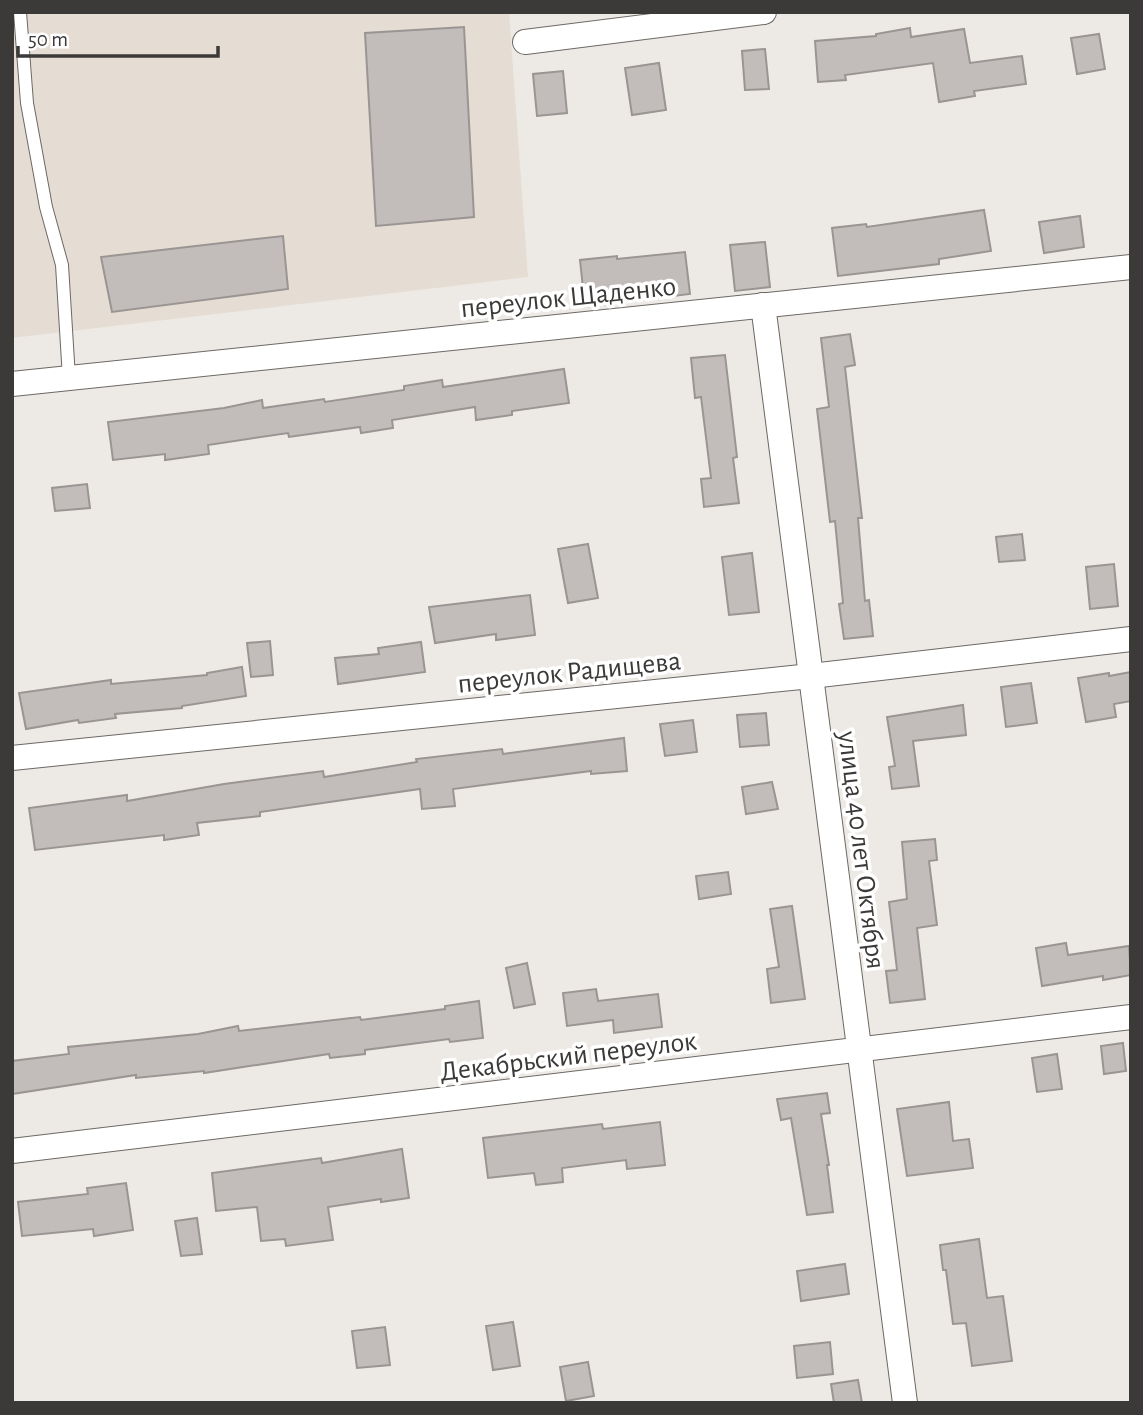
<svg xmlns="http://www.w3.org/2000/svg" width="1143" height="1415" font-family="'Alegreya Sans',sans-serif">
  <rect width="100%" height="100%" fill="#edeae6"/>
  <polygon fill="#e5ddd3" points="12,12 509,12 528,277 12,338"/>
  <g fill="#c2bdbb" stroke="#9a9593" stroke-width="2">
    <polygon points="464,27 474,217 376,226 365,33"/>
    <polygon points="910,28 911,37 964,29 970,63 1022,56 1026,84 974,91 975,96 939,102 933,63 845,75 846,80 818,82 815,41 876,36 876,34"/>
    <polygon points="1099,34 1105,69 1077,74 1071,38"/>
    <polygon points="765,49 769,89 745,90 742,51"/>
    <polygon points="659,63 666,110 632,115 625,68"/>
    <polygon points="563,71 567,113 537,116 533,74"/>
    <polygon points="984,210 991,251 939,259 939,264 838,276 832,228 866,224 867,227"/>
    <polygon points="1080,216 1084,247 1044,253 1039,222"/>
    <polygon points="283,236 288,289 112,312 101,257"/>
    <polygon points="765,242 770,287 735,291 730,245"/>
    <polygon points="685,252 690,294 585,307 580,260 617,256 617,259"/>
    <polygon points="850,334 855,365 845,367 862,518 858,518 865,601 869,600 873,636 844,639 839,604 843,603 835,521 830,522 817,409 829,407 821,338"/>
    <polygon points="725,355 737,457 733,458 739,503 704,507 701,479 711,478 701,397 695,398 691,358"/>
    <polygon points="564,369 569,403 512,411 512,415 476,420 475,407 392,420 393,428 361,433 360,427 289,437 288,433 208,445 209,454 165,460 165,454 113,460 108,422 224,408 262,400 263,408 324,399 325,402 404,390 404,386 442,380 443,387"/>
    <polygon points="87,484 90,508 55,511 52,488"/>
    <polygon points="1022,534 1025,560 999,562 996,537"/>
    <polygon points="588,544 598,598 568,603 558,549"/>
    <polygon points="752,553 759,612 729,615 722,557"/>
    <polygon points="1114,564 1118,606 1090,609 1086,567"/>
    <polygon points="530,595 535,635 496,640 496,634 435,643 429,607"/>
    <polygon points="270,641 273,675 251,677 247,643"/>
    <polygon points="421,642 425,672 338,684 335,658 379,654 378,648"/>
    <polygon points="242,667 246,696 182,706 182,708 115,714 116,718 79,723 78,720 26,729 19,693 111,680 111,684 207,675 207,673"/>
    <polygon points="1131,672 1131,701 1114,704 1116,717 1086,722 1078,678 1109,673 1109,676"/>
    <polygon points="1031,683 1037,723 1006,727 1001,687"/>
    <polygon points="963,705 966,735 913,741 919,786 892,789 889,767 895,766 887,717"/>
    <polygon points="766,713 769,745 740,747 737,715"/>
    <polygon points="693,720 697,752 665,756 660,724"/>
    <polygon points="624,738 627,771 591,774 591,771 453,789 455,806 422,809 420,789 260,812 260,816 197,823 199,835 164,840 164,835 35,850 29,808 127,795 127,801 224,784 323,771 324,777 417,762 416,759 502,749 503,754"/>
    <polygon points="772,782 778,809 746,814 742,787"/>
    <polygon points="935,839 937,860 929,861 937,925 917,928 925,999 890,1003 886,971 897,970 889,902 907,899 902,842"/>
    <polygon points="728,872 731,894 699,899 696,876"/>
    <polygon points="792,906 805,999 771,1003 767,969 779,967 770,909"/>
    <polygon points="1066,943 1068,955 1129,946 1131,975 1103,980 1103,976 1042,986 1036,948"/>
    <polygon points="527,963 535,1004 514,1008 506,968"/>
    <polygon points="596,989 598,1001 658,994 662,1027 614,1033 613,1020 567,1026 563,993"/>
    <polygon points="479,1001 483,1038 450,1042 449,1039 365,1050 365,1054 330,1058 329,1054 204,1073 204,1071 136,1078 136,1075 12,1094 12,1061 69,1054 68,1047 198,1034 238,1026 239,1031 360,1017 361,1020 445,1009 445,1006"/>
    <polygon points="1123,1043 1126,1071 1104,1074 1101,1046"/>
    <polygon points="1057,1054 1062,1089 1037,1092 1032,1058"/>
    <polygon points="827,1093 830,1113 821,1114 829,1165 827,1165 833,1212 807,1215 791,1118 781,1120 777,1099"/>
    <polygon points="949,1102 953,1141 969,1139 973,1168 907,1176 897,1109"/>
    <polygon points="660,1122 665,1165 627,1169 626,1160 562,1168 563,1182 536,1185 534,1173 488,1178 483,1138 602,1124 603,1129"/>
    <polygon points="402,1149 409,1198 381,1202 381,1199 328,1207 333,1240 286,1246 285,1239 261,1241 257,1207 216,1211 212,1173 321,1158 322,1163"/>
    <polygon points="126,1183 133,1230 94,1236 93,1229 22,1236 18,1202 88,1194 87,1188"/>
    <polygon points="197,1218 202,1254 181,1256 175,1221"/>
    <polygon points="979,1239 987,1298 1003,1296 1012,1361 972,1366 966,1323 953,1324 946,1270 943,1270 940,1245"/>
    <polygon points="845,1264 849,1294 801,1301 797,1271"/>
    <polygon points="513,1322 520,1366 493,1370 486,1326"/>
    <polygon points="385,1327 390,1365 357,1368 352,1331"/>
    <polygon points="830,1342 833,1374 797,1378 794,1346"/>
    <polygon points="588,1362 594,1396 566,1401 560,1367"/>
    <polygon points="858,1380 862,1403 834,1403 831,1384"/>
  </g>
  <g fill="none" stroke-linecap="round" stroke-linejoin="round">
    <g stroke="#6c6965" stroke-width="14">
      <polyline id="service" points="20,12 27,103 46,207 62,265 69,378"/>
    </g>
    <g stroke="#6c6965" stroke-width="26">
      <g id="minor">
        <polyline points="525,42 764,12"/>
        <polyline points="763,305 905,1403"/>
        <polyline points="12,384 1131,267"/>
        <polyline points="12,758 811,676 1131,639"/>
        <polyline points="12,1151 1131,1017"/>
      </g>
    </g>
    <use href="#service" stroke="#fff" stroke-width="12"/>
    <use href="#minor" stroke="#fff" stroke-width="24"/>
  </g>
  <g text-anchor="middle" stroke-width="7" stroke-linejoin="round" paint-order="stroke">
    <g font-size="28" fill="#3b3a38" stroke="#fff">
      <text transform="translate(568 296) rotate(-6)" y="10">переулок Щаденко</text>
      <text transform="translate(569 671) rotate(-6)" y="10">переулок Радищева</text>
      <text transform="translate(863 850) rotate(83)" y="10">улица 40 лет Октября</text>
      <text transform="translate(568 1055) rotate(-7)" y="10">Декабрьский переулок</text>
    </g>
  </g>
  <rect width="1143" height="1415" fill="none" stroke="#3b3a38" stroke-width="28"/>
  <path d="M18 46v10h200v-10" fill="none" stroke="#3b3a38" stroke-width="3.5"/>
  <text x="28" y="46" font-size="21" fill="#3b3a38" stroke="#ffffff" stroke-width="5" paint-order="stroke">50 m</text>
</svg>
